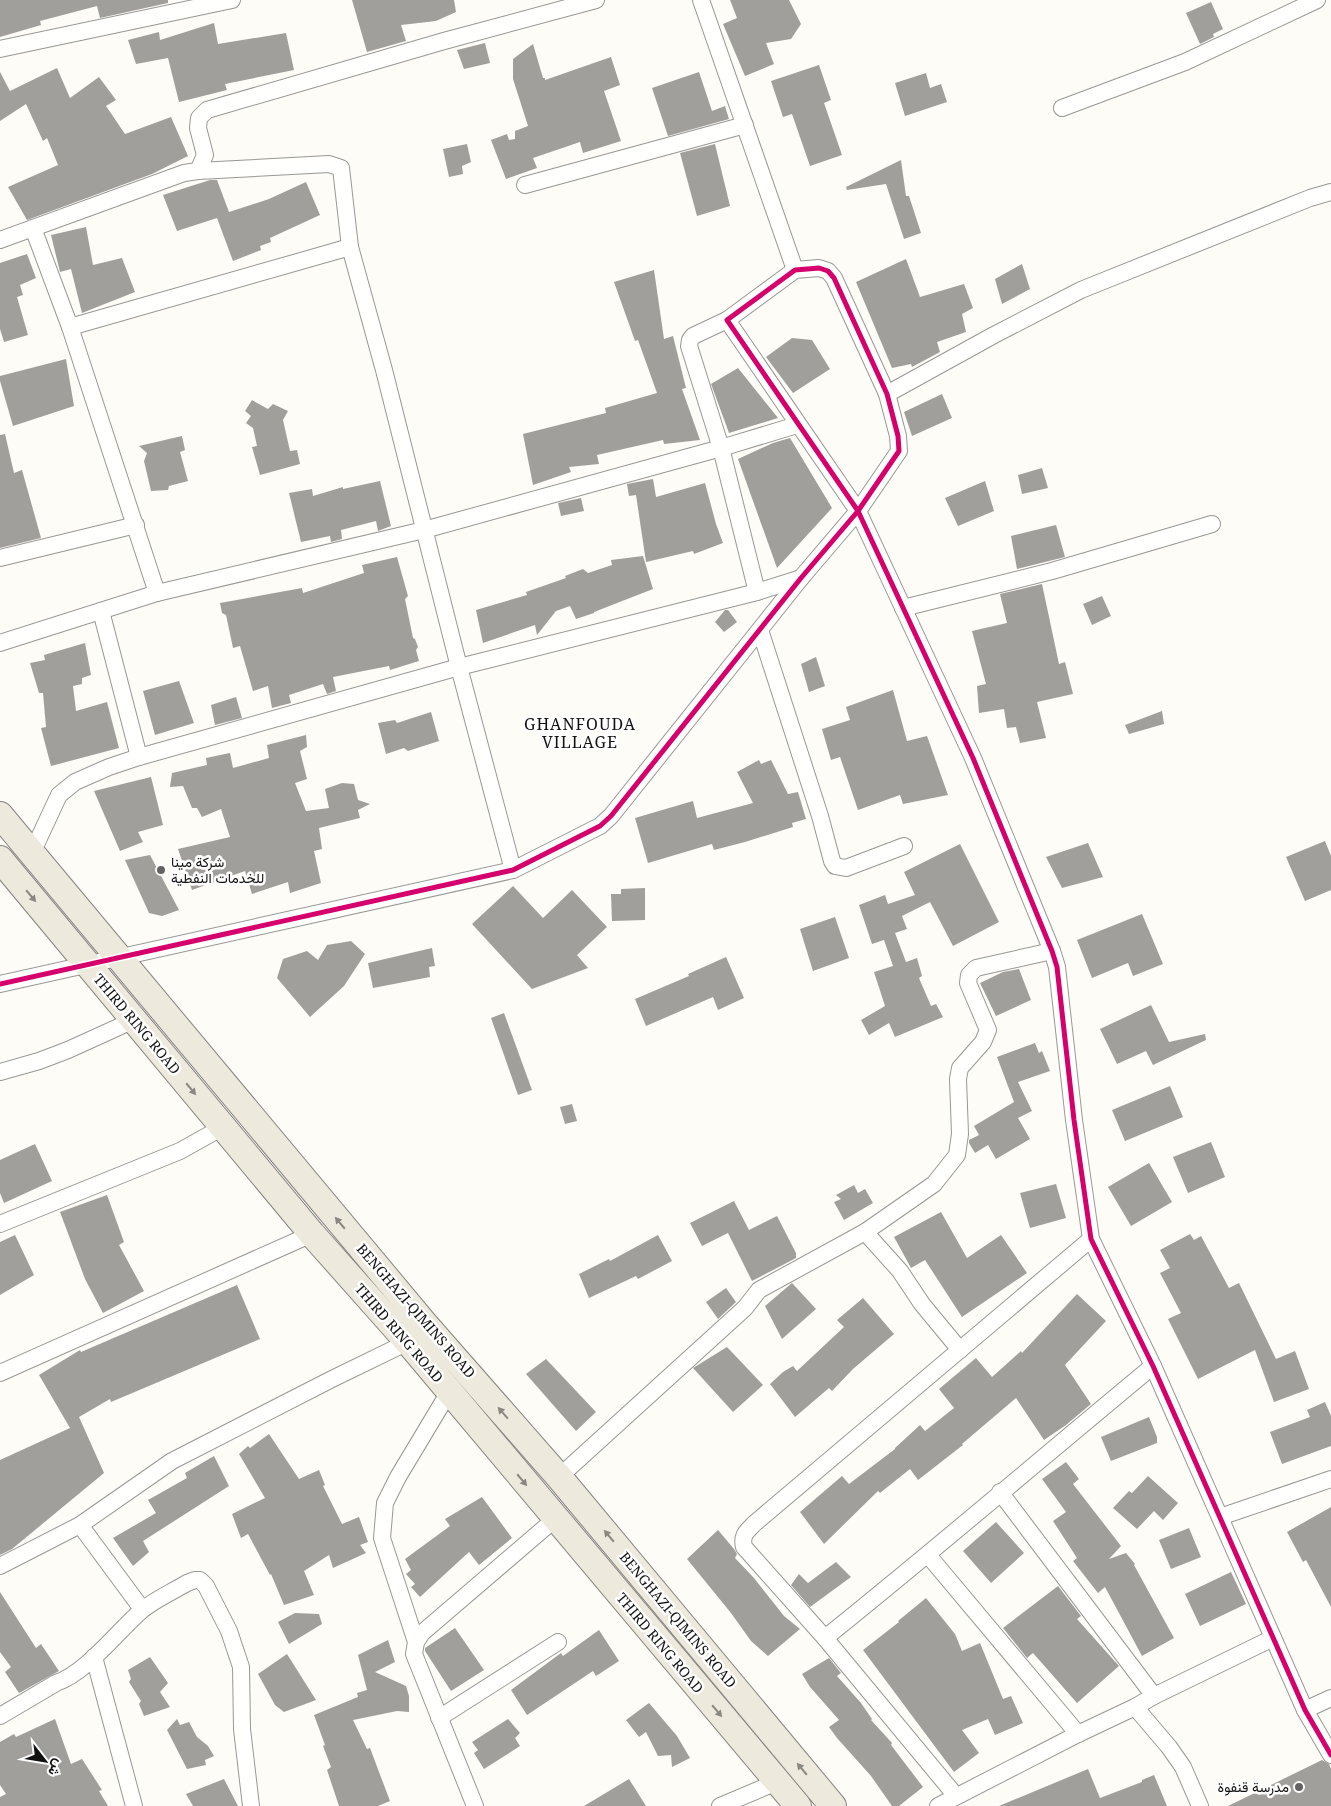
<svg xmlns="http://www.w3.org/2000/svg" width="1331" height="1806" font-family="'Noto Serif',Vazirmatn,serif">
  <rect width="100%" height="100%" fill="#fdfcf7"/>
  <g fill="#a19f9c">
    <polygon points="0,0 168,0 168,3 100,18 97,6 40,21 41,25 0,37"/>
    <polygon points="352,0 454,0 456,12 436,21 401,25 406,41 367,52"/>
    <polygon points="730,0 789,0 801,24 791,39 766,43 774,64 745,76 723,24 737,18"/>
    <polygon points="1211,2 1223,29 1213,34 1214,37 1200,44 1186,13"/>
    <polygon points="214,23 218,44 286,33 294,70 225,84 227,90 179,102 168,58 136,64 128,40 159,32 160,40"/>
    <polygon points="485,43 490,63 464,69 457,50"/>
    <polygon points="533,44 543,78 545,78 545,80 611,57 620,85 604,91 621,141 583,153 580,142 533,158 537,168 506,179 491,140 507,134 509,140 515,139 515,131 528,126 513,79 513,59"/>
    <polygon points="819,65 831,100 824,103 842,155 810,166 792,114 783,117 771,81"/>
    <polygon points="57,68 70,98 99,77 116,100 106,106 125,134 171,117 188,156 152,174 27,220 8,187 58,165 47,138 43,141 26,104 0,121 0,72 10,91"/>
    <polygon points="699,72 712,111 725,106 729,119 668,136 652,88"/>
    <polygon points="926,73 930,88 941,84 947,102 905,116 895,83"/>
    <polygon points="467,144 471,162 462,166 463,174 449,177 443,149"/>
    <polygon points="715,144 730,206 697,216 680,153"/>
    <polygon points="901,160 906,196 909,196 921,233 904,239 886,184 847,190 846,187"/>
    <polygon points="210,180 217,180 229,212 269,199 306,182 320,215 270,238 271,242 260,246 261,250 233,261 217,218 177,231 163,195"/>
    <polygon points="86,227 93,265 122,258 135,292 82,313 71,269 60,272 51,235"/>
    <polygon points="27,254 36,278 20,285 23,295 17,297 28,335 4,342 0,329 0,263"/>
    <polygon points="906,259 920,297 964,284 973,308 962,314 966,332 937,342 940,352 912,367 911,364 892,368 856,282"/>
    <polygon points="1022,264 1030,289 1002,304 995,279"/>
    <polygon points="654,270 664,339 673,336 686,388 682,389 700,440 664,444 663,440 597,455 599,464 569,467 571,472 533,485 523,434 606,413 605,408 657,393 638,340 635,341 614,282"/>
    <polygon points="792,338 812,340 830,369 793,393 766,357"/>
    <polygon points="66,359 74,406 13,426 0,381 0,376"/>
    <polygon points="738,368 778,418 729,433 711,384"/>
    <polygon points="942,394 952,418 912,436 904,412"/>
    <polygon points="252,400 268,409 273,404 288,411 283,420 290,451 297,450 300,464 260,475 252,447 257,446 253,428 246,423 251,416 245,411"/>
    <polygon points="5,434 14,473 22,470 41,538 0,548 0,435"/>
    <polygon points="182,436 185,450 180,452 188,481 169,486 168,490 151,491 144,461 147,453 139,446"/>
    <polygon points="790,438 832,508 777,568 738,459 773,443"/>
    <polygon points="1042,468 1048,488 1022,494 1018,475"/>
    <polygon points="653,479 656,497 705,483 716,524 723,543 694,554 693,551 646,562 636,495 629,496 627,484"/>
    <polygon points="380,481 391,526 378,531 376,521 341,530 342,539 331,542 330,536 301,542 289,493 312,489 313,496 343,487 343,489"/>
    <polygon points="985,481 994,511 958,526 945,498"/>
    <polygon points="581,498 584,511 561,516 558,503"/>
    <polygon points="1056,525 1065,557 1017,569 1011,536"/>
    <polygon points="643,556 653,589 594,612 594,613 576,619 570,606 556,611 537,635 535,625 483,643 476,610 527,595 526,592 566,578 565,576 583,569 588,573 612,565 611,560"/>
    <polygon points="397,557 408,596 405,599 413,638 415,639 418,647 416,650 419,661 390,670 389,666 333,677 336,691 327,694 323,684 289,695 291,703 272,708 268,686 253,691 240,646 233,648 226,615 222,613 220,603 302,588 303,593 364,573 362,565"/>
    <polygon points="1042,584 1059,664 1065,662 1073,694 1037,702 1046,738 1020,743 1016,727 1007,728 1004,709 979,713 977,686 986,684 972,631 1007,623 1000,594"/>
    <polygon points="1102,596 1111,616 1092,625 1083,604"/>
    <polygon points="725,610 728,610 737,622 724,632 715,622"/>
    <polygon points="85,643 91,675 82,678 82,684 73,686 76,711 107,702 119,748 51,766 41,728 46,727 43,693 39,693 30,663 45,660 44,655"/>
    <polygon points="816,657 825,686 809,692 801,664"/>
    <polygon points="179,681 194,723 155,735 143,691"/>
    <polygon points="893,690 907,741 927,736 948,795 903,804 900,795 858,810 840,757 831,760 822,729 850,720 846,707"/>
    <polygon points="236,697 242,718 215,725 211,705"/>
    <polygon points="1162,711 1164,724 1129,734 1125,725"/>
    <polygon points="431,712 439,741 408,751 404,748 386,754 378,723 395,720 397,723"/>
    <polygon points="306,735 307,747 300,751 307,779 295,783 306,811 329,808 325,789 342,783 354,784 358,800 370,804 358,810 360,818 319,828 322,849 314,851 321,883 290,893 288,882 252,894 245,871 192,890 178,849 230,837 221,809 202,817 197,808 192,808 183,786 170,787 172,773 207,765 206,758 230,753 233,768 269,758 267,745"/>
    <polygon points="759,760 761,764 771,760 788,794 798,792 806,819 792,823 793,827 745,842 714,850 712,844 648,863 635,818 693,801 697,818 753,803 737,772"/>
    <polygon points="151,777 163,825 138,832 143,842 120,851 94,791"/>
    <polygon points="1325,841 1331,856 1331,890 1305,901 1286,857"/>
    <polygon points="1088,843 1103,877 1062,888 1046,857"/>
    <polygon points="960,844 999,922 953,946 930,902 902,916 907,929 895,933 906,962 917,958 922,976 919,978 931,1006 936,1004 943,1017 895,1037 889,1023 869,1035 861,1020 885,1006 874,972 893,966 884,940 872,944 859,905 885,895 888,904 915,895 904,872"/>
    <polygon points="150,855 179,910 162,916 149,913 125,860"/>
    <polygon points="513,886 543,918 572,890 607,927 577,955 588,968 532,989 472,924"/>
    <polygon points="645,888 645,920 612,921 611,894 621,894 621,889"/>
    <polygon points="1142,914 1163,964 1133,976 1128,963 1092,978 1077,940"/>
    <polygon points="835,917 849,958 813,971 800,929"/>
    <polygon points="351,941 365,954 344,986 310,1017 277,978 283,959 307,951 318,960 327,945"/>
    <polygon points="432,948 435,966 429,967 430,977 373,988 368,963"/>
    <polygon points="726,957 744,998 718,1010 713,997 646,1026 635,999 689,976 688,974"/>
    <polygon points="1019,969 1031,1000 996,1016 980,983 1003,972"/>
    <polygon points="1151,1005 1169,1042 1205,1034 1206,1040 1153,1065 1146,1051 1117,1064 1100,1029"/>
    <polygon points="504,1013 532,1090 518,1095 491,1018"/>
    <polygon points="1035,1043 1039,1053 1042,1051 1050,1071 1018,1082 1032,1111 1018,1118 1030,1139 996,1159 988,1145 975,1153 969,1143 969,1140 979,1135 974,1126 1014,1102 997,1057"/>
    <polygon points="1170,1086 1183,1117 1125,1141 1112,1110"/>
    <polygon points="572,1104 577,1121 565,1124 560,1107"/>
    <polygon points="1211,1142 1225,1177 1188,1193 1173,1157"/>
    <polygon points="35,1144 52,1181 4,1203 0,1193 0,1160"/>
    <polygon points="1149,1163 1172,1202 1131,1226 1108,1187"/>
    <polygon points="1056,1184 1066,1218 1030,1228 1020,1193"/>
    <polygon points="854,1185 858,1193 865,1189 873,1203 844,1220 834,1202 841,1199 836,1195"/>
    <polygon points="107,1195 124,1242 119,1245 144,1291 103,1313 85,1279 60,1212"/>
    <polygon points="734,1201 749,1230 777,1216 796,1253 796,1258 752,1281 728,1233 702,1246 690,1223"/>
    <polygon points="941,1212 967,1258 1001,1235 1027,1273 962,1317 925,1260 911,1268 894,1237"/>
    <polygon points="1190,1234 1194,1240 1201,1236 1229,1288 1239,1283 1276,1359 1295,1351 1309,1389 1274,1402 1255,1350 1198,1379 1168,1319 1181,1313 1160,1273 1170,1268 1160,1250"/>
    <polygon points="15,1235 34,1275 0,1295 0,1242"/>
    <polygon points="658,1235 672,1261 638,1279 636,1276 589,1298 579,1274 609,1259 610,1261"/>
    <polygon points="792,1283 816,1309 782,1339 765,1306"/>
    <polygon points="237,1285 260,1339 111,1402 110,1399 79,1417 104,1473 12,1549 0,1555 0,1460 70,1428 39,1375 80,1350 81,1352"/>
    <polygon points="726,1288 736,1302 718,1319 706,1302"/>
    <polygon points="1077,1294 1106,1321 1065,1365 1091,1404 1066,1425 1044,1440 1016,1398 962,1444 963,1445 918,1480 910,1469 880,1493 878,1491 824,1544 800,1512 842,1476 849,1484 895,1449 895,1448 920,1425 925,1431 954,1408 939,1389 976,1358 992,1377 1021,1351 1022,1353"/>
    <polygon points="863,1298 894,1334 853,1369 832,1391 829,1388 795,1417 770,1384 783,1372 793,1366 797,1371 844,1327 837,1320"/>
    <polygon points="727,1347 763,1385 733,1412 693,1368"/>
    <polygon points="546,1359 596,1412 576,1431 526,1374"/>
    <polygon points="1325,1402 1331,1416 1331,1446 1282,1464 1270,1432 1310,1417 1307,1410"/>
    <polygon points="1149,1417 1157,1437 1157,1443 1111,1461 1101,1437"/>
    <polygon points="269,1434 299,1479 319,1470 325,1485 323,1486 342,1524 359,1517 368,1542 360,1545 366,1553 333,1568 329,1555 304,1571 314,1595 284,1605 271,1574 270,1575 248,1534 241,1538 232,1514 265,1498 239,1454 248,1446 250,1448"/>
    <polygon points="214,1456 229,1486 143,1541 149,1552 133,1566 113,1538 156,1513 148,1500 187,1478 185,1473"/>
    <polygon points="1066,1462 1079,1479 1073,1484 1121,1546 1109,1559 1126,1553 1135,1564 1134,1565 1174,1638 1142,1656 1105,1587 1098,1593 1073,1561 1077,1558 1053,1521 1066,1512 1042,1479"/>
    <polygon points="1148,1476 1178,1503 1163,1520 1154,1511 1137,1529 1113,1508 1129,1491 1132,1493"/>
    <polygon points="482,1497 512,1538 479,1565 469,1552 420,1597 411,1587 415,1584 406,1574 411,1570 405,1559 450,1526 445,1519"/>
    <polygon points="1331,1507 1331,1607 1306,1560 1303,1562 1287,1532"/>
    <polygon points="996,1522 1024,1553 991,1583 963,1551"/>
    <polygon points="1189,1528 1201,1557 1171,1569 1159,1540"/>
    <polygon points="718,1530 734,1549 737,1554 735,1558 754,1578 784,1616 800,1629 768,1656 751,1641 731,1613 687,1559"/>
    <polygon points="836,1562 851,1577 810,1607 791,1585 799,1574 808,1583"/>
    <polygon points="1231,1572 1246,1604 1200,1626 1185,1594"/>
    <polygon points="1058,1586 1081,1616 1077,1619 1119,1666 1077,1703 1033,1653 1027,1658 1003,1628"/>
    <polygon points="0,1592 36,1648 41,1644 59,1671 19,1693 5,1672 11,1667 0,1652"/>
    <polygon points="926,1598 955,1634 962,1651 980,1643 1003,1699 1011,1696 1023,1723 995,1735 988,1719 962,1730 979,1753 954,1772 863,1650 899,1622 898,1621"/>
    <polygon points="295,1613 319,1614 322,1624 289,1644 278,1622"/>
    <polygon points="455,1628 484,1670 451,1691 425,1651 425,1648"/>
    <polygon points="599,1630 619,1661 596,1676 593,1671 527,1715 511,1690 561,1653 563,1656"/>
    <polygon points="388,1640 395,1662 375,1672 406,1686 409,1696 409,1712 397,1711 353,1720 367,1749 370,1748 390,1801 378,1806 339,1806 327,1770 331,1767 323,1746 325,1745 314,1715 358,1697 357,1693 367,1690 358,1655"/>
    <polygon points="287,1654 316,1700 284,1712 275,1705 258,1674"/>
    <polygon points="150,1657 168,1683 160,1692 170,1707 144,1716 139,1704 141,1701 129,1682 131,1679 128,1670"/>
    <polygon points="829,1658 841,1673 837,1676 861,1703 872,1719 871,1720 892,1743 891,1745 923,1787 899,1806 892,1806 871,1776 837,1738 829,1727 839,1720 810,1687 802,1674"/>
    <polygon points="649,1703 677,1736 690,1758 672,1767 671,1755 658,1756 646,1732 639,1737 626,1720"/>
    <polygon points="55,1719 71,1764 82,1759 102,1790 99,1791 108,1806 0,1806 0,1797 6,1794 0,1785 0,1742 14,1734 16,1737"/>
    <polygon points="177,1719 180,1725 189,1722 197,1737 208,1746 214,1756 205,1760 206,1765 187,1769 167,1730"/>
    <polygon points="508,1719 520,1733 515,1738 520,1746 484,1769 474,1753 478,1750 472,1742"/>
    <polygon points="1322,1760 1329,1764 1331,1769 1331,1806 1228,1806"/>
    <polygon points="1088,1769 1100,1798 1142,1782 1142,1780 1154,1775 1167,1806 999,1806"/>
    <polygon points="224,1779 238,1806 193,1806 186,1794"/>
    <polygon points="629,1779 646,1806 584,1806"/>
  </g>
  <g fill="none" stroke-linecap="round" stroke-linejoin="round">
    <g stroke="#979795" stroke-width="18">
      <g id="street">
        <polyline points="701,0 795,270"/>
        <polyline points="0,49 232,0"/>
        <polyline points="1062,108 1185,62 1317,0"/>
        <polyline points="198,171 329,164 341,168 350,247 384,370 459,667 513,870"/>
        <polyline points="525,185 745,125"/>
        <polyline points="33,228 70,327 157,593"/>
        <polyline points="0,240 184,173 198,171 205,155 198,128 199,118 207,110 444,41 596,0"/>
        <polyline points="727,320 693,336 690,340 689,346 721,448 757,592"/>
        <polyline points="70,327 350,247"/>
        <polyline points="887,394 994,335 1081,290 1310,198 1331,192"/>
        <polyline points="0,558 136,525"/>
        <polyline points="903,608 1052,571 1212,524"/>
        <polyline points="101,611 139,757"/>
        <polyline points="760,630 820,816 832,861 835,866 846,868 904,846"/>
        <polyline points="0,643 157,593 424,530 721,448 797,425"/>
        <polyline points="32,853 59,795 75,782 109,767 139,757 459,667 757,592 801,578"/>
        <polyline points="0,984 513,870 600,826 611,816 801,578 858,511 899,451 898,436 887,394 834,278 828,271 819,268 795,270 727,320 858,511 973,758 1052,951 1057,967 1074,1120 1091,1239 1153,1366 1305,1710 1331,1755"/>
        <polyline points="0,1072 39,1061 68,1050 134,1020"/>
        <polyline points="0,1224 180,1151 223,1127"/>
        <polyline points="865,1232 900,1271 922,1304 960,1350"/>
        <polyline points="0,1373 312,1234"/>
        <polyline points="559,1477 745,1308 759,1290 865,1232 934,1184 957,1155 960,1134 958,1079 960,1068 983,1042 988,1030 968,983 969,975 976,968 1052,951"/>
        <polyline points="1000,1492 1154,1696"/>
        <polyline points="1220,1517 1331,1479"/>
        <polyline points="80,1525 142,1609"/>
        <polyline points="928,1555 1078,1734"/>
        <polyline points="0,1566 80,1525 172,1461 332,1379 408,1342"/>
        <path d="M 825,1638 C 936,1549 1043,1457 1153,1366"/>
        <polyline points="416,1642 382,1538 385,1503 398,1477 449,1392"/>
        <polyline points="94,1657 134,1806"/>
        <polyline points="1135,1707 1169,1747 1183,1767 1200,1806"/>
        <polyline points="1305,1710 1331,1698"/>
        <path d="M 0,1716 L 56,1683 C 86,1673 117,1632 141,1611 C 154,1600 172,1592 187,1583 L 195,1580 L 200,1580 L 206,1586 L 229,1631 L 241,1667 L 242,1729 L 251,1806"/>
        <polyline points="439,1718 558,1642"/>
        <path d="M 956,1796 L 825,1638 L 744,1547 C 741,1535 747,1531 755,1523 L 1091,1239"/>
        <polyline points="475,1806 414,1654 416,1642 422,1633 555,1519"/>
        <polyline points="720,1806 777,1782"/>
        <polyline points="938,1806 1078,1734 1135,1707 1154,1696 1273,1638"/>
      </g>
    </g>
    <g stroke="#858482" stroke-width="28">
      <g id="primary">
        <polyline points="0,815 424,1323 559,1477 833,1806"/>
        <polyline points="0,859 312,1234 408,1342 798,1806"/>
      </g>
    </g>
    <use href="#street" stroke="#fffffe" stroke-width="16"/>
    <use href="#primary" stroke="#ede9dc" stroke-width="26"/>
    <g stroke="#fff" stroke-width="8">
      <polyline id="cycleway" points="0,984 513,870 600,826 611,816 801,578 858,511 899,451 898,436 887,394 834,278 828,271 819,268 795,270 727,320 858,511 973,758 1052,951 1057,967 1074,1120 1091,1239 1153,1366 1305,1710 1331,1755"/>
    </g>
    <use href="#cycleway" stroke="#d6006c" stroke-width="5"/>
  </g>
  <defs><path id="oneway-solid" d="M-6-.8H1V-3.2L6.5 0L1 3.2V.8H-6Z" transform="scale(1.25)"/></defs>
  <g fill="#8a8881">
    <use href="#oneway-solid" transform="translate(31 896) rotate(50)"/>
    <use href="#oneway-solid" transform="translate(191 1089) rotate(50)"/>
    <use href="#oneway-solid" transform="translate(340 1223) rotate(-130)"/>
    <use href="#oneway-solid" transform="translate(503 1413) rotate(-131)"/>
    <use href="#oneway-solid" transform="translate(522 1480) rotate(50)"/>
    <use href="#oneway-solid" transform="translate(609 1536) rotate(-130)"/>
    <use href="#oneway-solid" transform="translate(717 1711) rotate(50)"/>
    <use href="#oneway-solid" transform="translate(802 1769) rotate(-130)"/>
  </g>
  <g fill="#646362" stroke="#fff" stroke-width="2">
    <circle cx="161" cy="870" r="5"/>
    <circle cx="1299" cy="1787" r="5"/>
  </g>
  <g text-anchor="middle" stroke-width="5" stroke-linejoin="round" paint-order="stroke">
    <g font-size="14" fill="#111" stroke="#fff" text-anchor="start">
      <text x="171" y="867">شركة مينا<tspan x="171" dy="16">للخدمات النفطية</tspan></text>
      <text x="1289" y="1792" text-anchor="end">مدرسة قنفوة</text>
    </g>
    <g font-size="14" fill="#111" stroke="#fff">
      <text transform="translate(137 1024) rotate(50)" y="5">THIRD RING ROAD</text>
      <text transform="translate(416 1311) rotate(49)" y="5">BENGHAZI-QIMINS ROAD</text>
      <text transform="translate(399 1333) rotate(49)" y="5">THIRD RING ROAD</text>
      <text transform="translate(678 1620) rotate(50)" y="5">BENGHAZI-QIMINS ROAD</text>
      <text transform="translate(660 1643) rotate(50)" y="5">THIRD RING ROAD</text>
    </g>
    <g font-size="16" letter-spacing="1" fill="#111" stroke="#fff">
      <text x="580" y="730">GHANFOUDA<tspan x="580" dy="18">VILLAGE</tspan></text>
    </g>
  </g>
  <g transform="translate(45 1761) rotate(121)" stroke="#ffffff" stroke-width="4" paint-order="stroke">
  <path d="M0-4L9 19L0 12L-9 19Z" fill="#111111"/>
  <text y="-8" font-size="14" font-weight="bold" text-anchor="middle" fill="#111111">ش</text>
  </g>
</svg>
